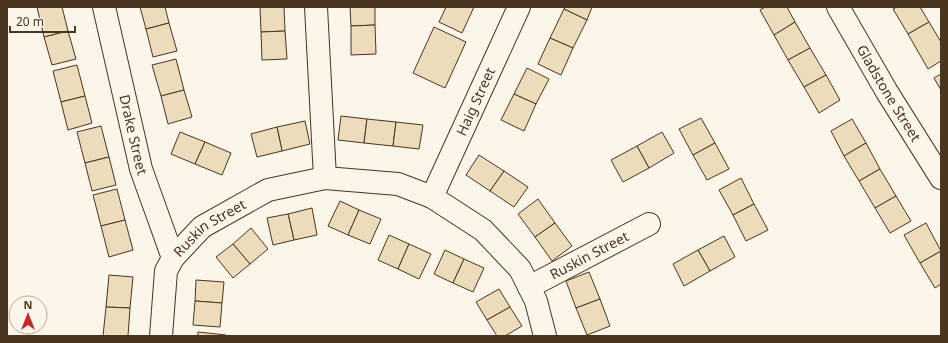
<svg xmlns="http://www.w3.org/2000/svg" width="948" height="343" font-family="'Noto Sans',sans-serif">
  <rect width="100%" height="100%" fill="#fbf6e9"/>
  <g fill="#ecdcbc" stroke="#4a3520">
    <polygon points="37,7 62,7 68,31 44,37"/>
    <polygon points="140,7 165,7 169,23 146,29"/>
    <polygon points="260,7 284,7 285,31 261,32"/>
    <polygon points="350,7 375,7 375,25 351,26"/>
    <polygon points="446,7 474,7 462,33 439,22"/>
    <polygon points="565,7 592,7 587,20 564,9"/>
    <polygon points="765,7 787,7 795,22 774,35 760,10"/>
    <polygon points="897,7 920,7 929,22 908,34 893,9"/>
    <polygon points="564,9 587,20 573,48 550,38"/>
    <polygon points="795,22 810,48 788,60 774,35"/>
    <polygon points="929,22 941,42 941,61 928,69 908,34"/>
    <polygon points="169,23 177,51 153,57 146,29"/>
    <polygon points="375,25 376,54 351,55 351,26"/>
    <polygon points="434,27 466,42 445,88 413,73"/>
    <polygon points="68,31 76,59 52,65 44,37"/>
    <polygon points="285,31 287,59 262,60 261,32"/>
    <polygon points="550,38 573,48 561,75 538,64"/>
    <polygon points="810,48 826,75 804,87 788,60"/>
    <polygon points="176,59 184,90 161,96 152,65"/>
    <polygon points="77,65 85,96 61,102 53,71"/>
    <polygon points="527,68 549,79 536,104 514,94"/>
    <polygon points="941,74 941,90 934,78"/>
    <polygon points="826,75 840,100 819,113 804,87"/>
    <polygon points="184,90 192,117 168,124 161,96"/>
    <polygon points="514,94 536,104 524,131 501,120"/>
    <polygon points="85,96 92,123 68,130 61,102"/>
    <polygon points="341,116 367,119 364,143 338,140"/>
    <polygon points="701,118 715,143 693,155 679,129"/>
    <polygon points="367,119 396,122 393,146 364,143"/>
    <polygon points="852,119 866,143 844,156 831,131"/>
    <polygon points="305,121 310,144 282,151 277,127"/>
    <polygon points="396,122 423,125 419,149 393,146"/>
    <polygon points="101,126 109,157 85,163 77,132"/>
    <polygon points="277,127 282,151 257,157 251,134"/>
    <polygon points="180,132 205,142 195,164 171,154"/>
    <polygon points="662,132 674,153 649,168 637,146"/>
    <polygon points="205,142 231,153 222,175 195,164"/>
    <polygon points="715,143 729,169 707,180 693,155"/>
    <polygon points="866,143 880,169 859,181 844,156"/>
    <polygon points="637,146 649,168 623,182 611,160"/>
    <polygon points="479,155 504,171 490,191 466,175"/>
    <polygon points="109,157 116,185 92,191 85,163"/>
    <polygon points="880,169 896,196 875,208 859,181"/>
    <polygon points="504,171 528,187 514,207 490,191"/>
    <polygon points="741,178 754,204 733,215 719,190"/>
    <polygon points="117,189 125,220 101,226 93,195"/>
    <polygon points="896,196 911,221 890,233 875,208"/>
    <polygon points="538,199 555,223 535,237 518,214"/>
    <polygon points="340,201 359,210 348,235 328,226"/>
    <polygon points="754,204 768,230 746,241 733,215"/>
    <polygon points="312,208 317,235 294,240 288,214"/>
    <polygon points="359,210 381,219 370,244 348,235"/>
    <polygon points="288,214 294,240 273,245 267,218"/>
    <polygon points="125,220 133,250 109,257 101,226"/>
    <polygon points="555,223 572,246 552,261 535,237"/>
    <polygon points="926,223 941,251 920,263 904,235"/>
    <polygon points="251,228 268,249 250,264 233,244"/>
    <polygon points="389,235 409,244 398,269 378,260"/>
    <polygon points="724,236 735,257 710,271 698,250"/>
    <polygon points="233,244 250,264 233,278 216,257"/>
    <polygon points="409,244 431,254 419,279 398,269"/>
    <polygon points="445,250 464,259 453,283 434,274"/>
    <polygon points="698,250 710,271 684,286 673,264"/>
    <polygon points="941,251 941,284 935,288 920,263"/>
    <polygon points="464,259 484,268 473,292 453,283"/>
    <polygon points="589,272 600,299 576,308 566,281"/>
    <polygon points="109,275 133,277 130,308 106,307"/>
    <polygon points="196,280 224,282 222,303 195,301"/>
    <polygon points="499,289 510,307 487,320 476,302"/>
    <polygon points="600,299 610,326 587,335 576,308"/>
    <polygon points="195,301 222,303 220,327 193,325"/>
    <polygon points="106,307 130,308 128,336 103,336"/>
    <polygon points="510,307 522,326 505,336 497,336 487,320"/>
    <polygon points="198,332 226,335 226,336 198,336"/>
  </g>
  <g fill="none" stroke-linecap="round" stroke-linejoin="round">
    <g stroke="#4a3520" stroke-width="24">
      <g id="minor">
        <path id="s1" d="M 104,7 L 141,169 L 173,258"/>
        <polyline points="316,7 325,178"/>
        <path id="s2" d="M 838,7 L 887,92 L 941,178"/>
        <path id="s3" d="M 432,197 L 519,7"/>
        <path id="s4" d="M 529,287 L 649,224"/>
        <path id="s5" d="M 161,336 L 166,271 L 173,258 L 202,227 L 268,190 L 325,178 L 398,184 L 432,197 L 483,230 L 520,269 L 536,301 L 545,336"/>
      </g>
    </g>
    <use href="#minor" stroke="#fbf6e9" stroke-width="22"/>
  </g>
  <g text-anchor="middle" stroke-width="3" stroke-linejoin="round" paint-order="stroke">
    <g font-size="14" fill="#4a3520" stroke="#fbf6e9">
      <text dy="5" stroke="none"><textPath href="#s2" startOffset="100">Gladstone Street</textPath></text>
      <text dy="5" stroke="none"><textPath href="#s3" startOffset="105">Haig Street</textPath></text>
      <text dy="5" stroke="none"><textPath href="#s1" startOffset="131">Drake Street</textPath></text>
      <text dy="5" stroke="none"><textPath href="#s5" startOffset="128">Ruskin Street</textPath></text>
      <text dy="5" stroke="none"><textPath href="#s4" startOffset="68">Ruskin Street</textPath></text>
    </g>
  </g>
  <rect width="948" height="343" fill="none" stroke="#4a3520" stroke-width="16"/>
  <g transform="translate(28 315)"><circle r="19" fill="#fbf6e9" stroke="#b4a999"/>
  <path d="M0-3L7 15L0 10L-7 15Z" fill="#c62828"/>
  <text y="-6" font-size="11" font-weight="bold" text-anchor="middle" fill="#4a3520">N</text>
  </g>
  <path d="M10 26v6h65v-6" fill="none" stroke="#4a3520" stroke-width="2"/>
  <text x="16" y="26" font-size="12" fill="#4a3520" stroke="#fbf6e9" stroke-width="3" paint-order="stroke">20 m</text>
</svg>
